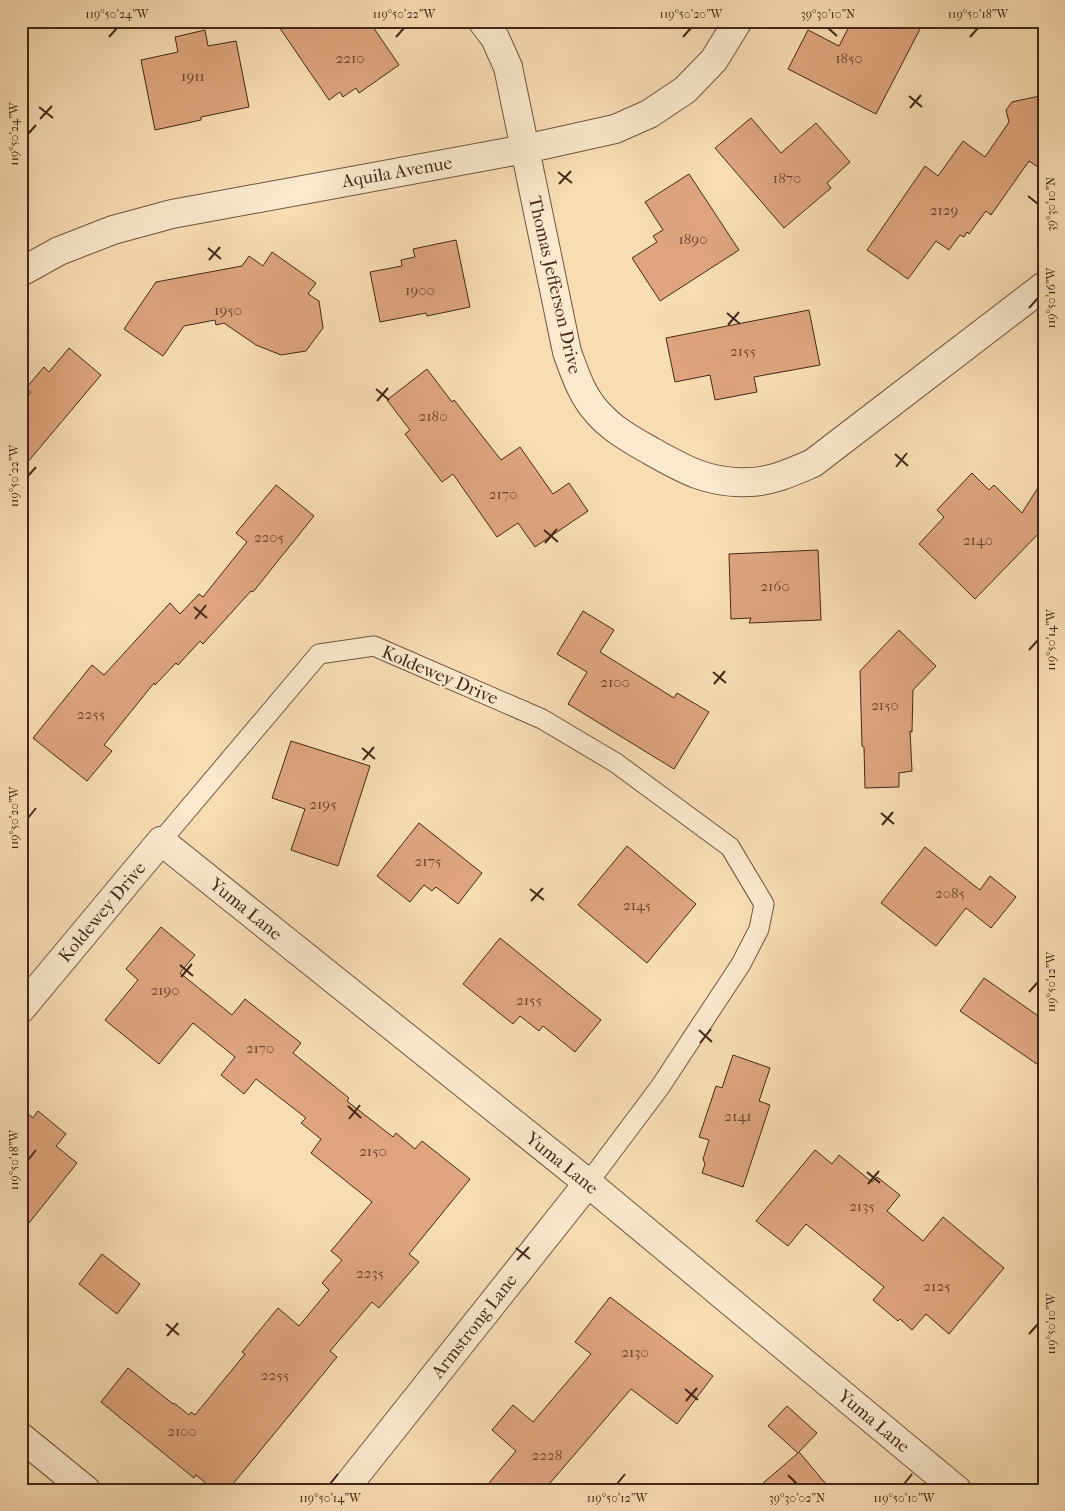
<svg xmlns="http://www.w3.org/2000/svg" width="1065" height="1511" font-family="'IM FELL French Canon',serif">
  <rect width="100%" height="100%" fill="#f8ddb3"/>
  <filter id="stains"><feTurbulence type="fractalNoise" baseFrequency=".004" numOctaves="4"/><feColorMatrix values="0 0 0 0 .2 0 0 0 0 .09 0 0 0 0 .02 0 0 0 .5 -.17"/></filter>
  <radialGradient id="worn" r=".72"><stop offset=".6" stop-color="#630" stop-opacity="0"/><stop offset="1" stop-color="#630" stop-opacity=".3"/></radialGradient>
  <g fill="#dea57e" stroke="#44271a">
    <polygon points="275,21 369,21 399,65 359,93 356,88 343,97 340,92 329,100"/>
    <polygon points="852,21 904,21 920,29 876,114 788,69 808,30 839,46"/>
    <polygon points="205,30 208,46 236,41 249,107 201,117 201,120 155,130 141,60 178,52 175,37"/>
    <polygon points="1044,95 1044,171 1029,161 991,215 986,211 969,234 967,232 964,237 960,235 949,250 936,241 908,279 867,250 925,166 938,176 963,141 985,157 1009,122 1006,110 1012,102"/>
    <polygon points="751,118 781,153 816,123 850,162 827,183 831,188 784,228 715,148"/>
    <polygon points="689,174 739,250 660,301 632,258 657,242 653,236 663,230 645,202"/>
    <polygon points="456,240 470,307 427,316 426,313 380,322 370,272 402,266 401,260 415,257 413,249"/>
    <polygon points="272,252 316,283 308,294 319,301 323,328 306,351 281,355 256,345 224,323 216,325 215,320 184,326 163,356 124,329 156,282 242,266 249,256 263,266"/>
    <polygon points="809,310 820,365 754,377 757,392 715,400 710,375 675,382 666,338"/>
    <polygon points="69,348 101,375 21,470 21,404 31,392 26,388 44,367 49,372"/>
    <polygon points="427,369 452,402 454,400 501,460 520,447 553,494 569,483 588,511 535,547 518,523 497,537 453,474 442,482 405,434 410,430 387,400"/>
    <polygon points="972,473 989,490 994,485 1022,513 1044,478 1044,528 975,599 919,544 944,517 937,510"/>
    <polygon points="276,485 314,516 253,592 251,591 203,644 200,641 178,665 176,663 155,685 154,683 104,745 112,751 87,781 33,738 92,665 104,675 170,603 180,614 199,594 203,597 247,542 236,533"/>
    <polygon points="818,550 821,620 749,623 751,618 731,619 729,554"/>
    <polygon points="583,611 614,630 600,652 674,698 677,693 709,712 674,769 568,704 587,672 557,654"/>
    <polygon points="899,630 936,666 913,690 912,732 910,731 912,771 899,773 899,787 865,788 864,747 862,746 860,671"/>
    <polygon points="291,741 370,766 338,866 291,850 305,809 272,798"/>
    <polygon points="419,823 482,873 458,904 436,887 432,891 424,885 410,902 377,876"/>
    <polygon points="627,846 696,904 647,963 578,905"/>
    <polygon points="925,847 980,890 990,876 1016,897 991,928 966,908 936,946 881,903"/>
    <polygon points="161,927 195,955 180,973 232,1015 245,999 301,1043 293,1053 349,1098 347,1101 393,1137 396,1133 415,1149 422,1141 470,1179 409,1254 419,1262 379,1308 372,1302 330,1351 337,1357 228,1490 214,1490 196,1475 194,1478 101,1402 128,1368 173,1404 174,1403 189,1415 191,1412 195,1415 245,1354 242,1352 278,1308 299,1326 329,1290 322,1283 342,1260 331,1251 372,1202 311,1153 321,1139 301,1123 306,1118 256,1079 244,1094 221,1075 235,1057 193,1023 159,1064 105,1020 138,980 126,969"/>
    <polygon points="500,938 601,1020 575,1052 543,1026 539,1031 520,1016 513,1024 463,984"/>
    <polygon points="984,978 1044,1020 1044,1069 960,1011"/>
    <polygon points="733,1055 770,1068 759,1101 770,1105 743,1187 702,1173 705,1164 703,1159 709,1140 699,1137 716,1086 722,1088"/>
    <polygon points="21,1108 33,1118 38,1111 66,1134 56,1146 77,1163 21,1233"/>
    <polygon points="815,1150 832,1164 839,1155 872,1182 877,1177 900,1195 887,1211 923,1241 943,1217 1004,1268 949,1334 926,1314 912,1330 900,1319 898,1321 873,1300 884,1287 806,1224 788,1246 756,1221"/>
    <polygon points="102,1254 140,1284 117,1314 79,1284"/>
    <polygon points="610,1297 713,1376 677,1424 631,1389 544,1490 483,1490 516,1451 492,1430 513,1405 533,1422 591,1354 575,1342"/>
    <polygon points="787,1406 817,1433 799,1452 831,1490 755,1490 798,1453 768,1426"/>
  </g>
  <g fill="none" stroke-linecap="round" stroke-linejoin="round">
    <g stroke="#715440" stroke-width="21">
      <polyline id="service" points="161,841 319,654 374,646 542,719 616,763 730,847 764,904 759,929 741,964 660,1087 588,1183"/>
    </g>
    <g stroke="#715440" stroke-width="30">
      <g id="minor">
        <path d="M 482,21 L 495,38 L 508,67 L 567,352 C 575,374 582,396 598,413 C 613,430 632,440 651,451 C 683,469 709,484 748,482 C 771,482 792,472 813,463 L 1044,286"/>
        <polyline points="21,272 59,251 113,230 172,214 525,149 615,129 649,114 685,90 714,60 738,21"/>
        <polyline points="21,1009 161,841 588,1183 957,1490"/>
        <polyline points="21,1437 86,1490"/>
        <polyline points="344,1490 588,1183"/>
      </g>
    </g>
    <use href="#service" stroke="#fae9ce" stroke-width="19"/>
    <use href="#minor" stroke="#fae9ce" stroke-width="28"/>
  </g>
  <path fill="none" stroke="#44271a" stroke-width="2" d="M 828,28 L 837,36M 109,37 L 117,28M 396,37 L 404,28M 683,37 L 691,28M 970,37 L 978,28M 909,96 L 922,107M 39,107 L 53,118M 910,108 L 921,95M 40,119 L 52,106M 28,134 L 36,125M 558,172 L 572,183M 559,184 L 571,171M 1028,196 L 1038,204M 208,248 L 221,259M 209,260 L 220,247M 1029,308 L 1038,298M 727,313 L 740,324M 728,325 L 739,312M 376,389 L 389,400M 377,401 L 388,388M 895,454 L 908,466M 896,467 L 907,453M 28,476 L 36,467M 544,530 L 558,542M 545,543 L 557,529M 194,607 L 207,618M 195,619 L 206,605M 1029,650 L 1038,640M 713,672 L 726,683M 714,684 L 725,671M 362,748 L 375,759M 363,760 L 374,747M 881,813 L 894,824M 28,818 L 36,808M 882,825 L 893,812M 530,889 L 544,900M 531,901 L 543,888M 180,965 L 193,976M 181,977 L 192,964M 1029,992 L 1038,982M 699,1030 L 712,1042M 700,1043 L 711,1029M 348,1106 L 361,1118M 349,1119 L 360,1105M 28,1160 L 36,1150M 867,1172 L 880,1183M 868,1184 L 879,1171M 516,1248 L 530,1259M 517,1260 L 529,1247M 166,1324 L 179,1335M 1029,1334 L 1038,1324M 167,1336 L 178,1323M 685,1389 L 698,1400M 686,1401 L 697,1388M 788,1475 L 797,1484M 330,1484 L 338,1474M 617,1484 L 625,1474M 904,1484 L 912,1474"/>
  <g text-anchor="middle" stroke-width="4.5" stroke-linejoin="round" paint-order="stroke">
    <g font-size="15" fill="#6a4633">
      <text x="350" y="63">2210</text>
      <text x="849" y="63">1850</text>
      <text x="193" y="81">1911</text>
      <text x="787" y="183">1870</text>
      <text x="944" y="215">2129</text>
      <text x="693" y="244">1890</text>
      <text x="420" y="295">1900</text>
      <text x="228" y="315">1950</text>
      <text x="743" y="356">2155</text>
      <text x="433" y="421">2180</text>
      <text x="503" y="499">2170</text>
      <text x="269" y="542">2205</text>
      <text x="978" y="545">2140</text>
      <text x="775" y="591">2160</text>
      <text x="615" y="687">2100</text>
      <text x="885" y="710">2150</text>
      <text x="91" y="719">2255</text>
      <text x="323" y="809">2195</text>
      <text x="428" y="866">2175</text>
      <text x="950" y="898">2085</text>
      <text x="637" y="910">2145</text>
      <text x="165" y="995">2190</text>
      <text x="529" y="1005">2155</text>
      <text x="260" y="1053">2170</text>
      <text x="738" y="1121">2141</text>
      <text x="373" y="1156">2150</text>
      <text x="862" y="1211">2135</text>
      <text x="370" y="1278">2235</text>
      <text x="937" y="1291">2125</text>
      <text x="635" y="1357">2130</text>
      <text x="275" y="1380">2255</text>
      <text x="182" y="1436">2100</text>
      <text x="547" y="1460">2228</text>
    </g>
    <g font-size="18" fill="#44271a" stroke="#fae9ce">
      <text transform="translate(397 172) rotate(-10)" y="6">Aquila Avenue</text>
      <text transform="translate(555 285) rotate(77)" y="6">Thomas Jefferson Drive</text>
      <text transform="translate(440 675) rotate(23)" y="6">Koldewey Drive</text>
      <text transform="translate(246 909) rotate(39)" y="6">Yuma Lane</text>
      <text transform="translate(102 912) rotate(-50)" y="6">Koldewey Drive</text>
      <text transform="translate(562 1163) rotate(39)" y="6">Yuma Lane</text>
      <text transform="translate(474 1326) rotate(-52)" y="6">Armstrong Lane</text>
      <text transform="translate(874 1421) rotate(40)" y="6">Yuma Lane</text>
    </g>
  </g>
  <rect width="1065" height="1511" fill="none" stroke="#f8ddb3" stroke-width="55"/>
  <rect x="28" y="28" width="1010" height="1456" fill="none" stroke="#44271a" stroke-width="2"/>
  <g font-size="12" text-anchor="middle" fill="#44271a">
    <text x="117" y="18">119°50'24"W</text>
    <text x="404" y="18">119°50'22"W</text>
    <text x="691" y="18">119°50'20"W</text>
    <text x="828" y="18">39°30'10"N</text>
    <text x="978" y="18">119°50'18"W</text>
    <text transform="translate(14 134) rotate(-90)" y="4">119°50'24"W</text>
    <text transform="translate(1051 204) rotate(-90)" y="4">39°30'10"N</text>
    <text transform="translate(1051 298) rotate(-90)" y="4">119°50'16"W</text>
    <text transform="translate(14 476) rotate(-90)" y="4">119°50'22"W</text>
    <text transform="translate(1051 640) rotate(-90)" y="4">119°50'14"W</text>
    <text transform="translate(14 818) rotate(-90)" y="4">119°50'20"W</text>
    <text transform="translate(1051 982) rotate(-90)" y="4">119°50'12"W</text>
    <text transform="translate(14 1160) rotate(-90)" y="4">119°50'18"W</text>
    <text transform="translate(1051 1324) rotate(-90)" y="4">119°50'10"W</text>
    <text x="330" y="1502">119°50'14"W</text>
    <text x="617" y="1502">119°50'12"W</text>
    <text x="797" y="1502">39°30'02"N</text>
    <text x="904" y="1502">119°50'10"W</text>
  </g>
  <rect width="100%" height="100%" filter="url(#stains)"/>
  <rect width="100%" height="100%" fill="url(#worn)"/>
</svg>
